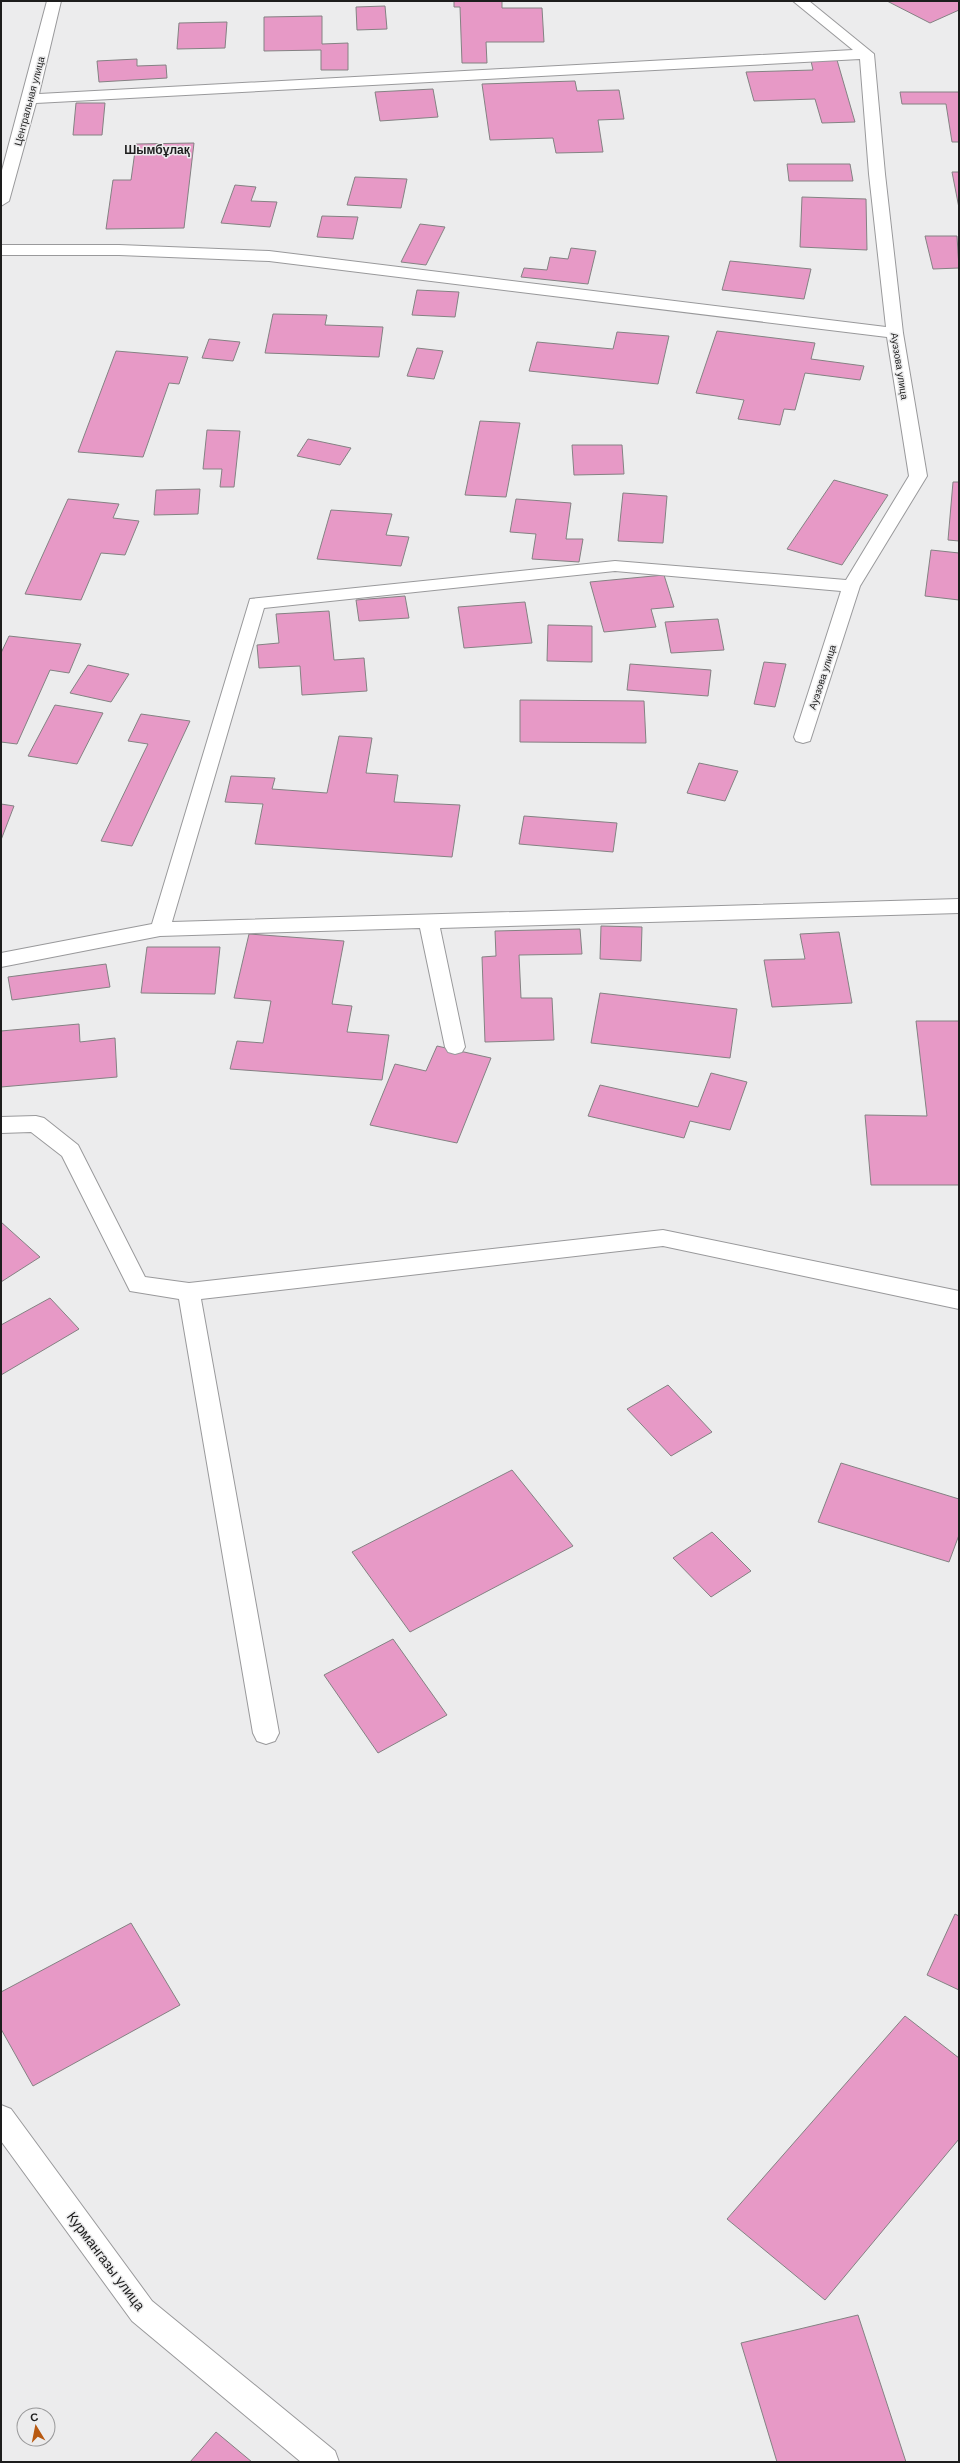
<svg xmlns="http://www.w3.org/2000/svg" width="960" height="2463" font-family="Helvetica,sans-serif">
  <rect width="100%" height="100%" fill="#ececed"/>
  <g fill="#e799c6" stroke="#848283">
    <polygon points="454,1 502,1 502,8 542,8 544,42 486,42 487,63 462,63 460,7 454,7"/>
    <polygon points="887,1 959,1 959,10 930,23"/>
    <polygon points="385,6 387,29 357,30 356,7"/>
    <polygon points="322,16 322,44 348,43 348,70 321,70 321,50 264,51 264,17"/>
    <polygon points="227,22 225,48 177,49 179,23"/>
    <polygon points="137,59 137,66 166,65 167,78 99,82 97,61"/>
    <polygon points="837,60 855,122 822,123 815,99 754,101 746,72 813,70 811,61"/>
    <polygon points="575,81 577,91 619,90 624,119 598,120 603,152 556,153 553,138 490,140 482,84"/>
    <polygon points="433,89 438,117 380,121 375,92"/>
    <polygon points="900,92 959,92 959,142 952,142 946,104 902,104"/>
    <polygon points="76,103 105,103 102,135 73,135"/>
    <polygon points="194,143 184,228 106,229 113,180 131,180 136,144"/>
    <polygon points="787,164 850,164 853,181 789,181"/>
    <polygon points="952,172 959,172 959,208"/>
    <polygon points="355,177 407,179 401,208 347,205"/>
    <polygon points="235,185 256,187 251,201 277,202 270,227 221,223"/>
    <polygon points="802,197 866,199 867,250 800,247"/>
    <polygon points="322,216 358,217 353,239 317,237"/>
    <polygon points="420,224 445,227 426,265 401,262"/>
    <polygon points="925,236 957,236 959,268 933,269"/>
    <polygon points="571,248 596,251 588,284 521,277 524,268 547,270 550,257 568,259"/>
    <polygon points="730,261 811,269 804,299 722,290"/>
    <polygon points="417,290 459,292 455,317 412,315"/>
    <polygon points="273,314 327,315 325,325 383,327 379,357 265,353"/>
    <polygon points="717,331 815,343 811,359 864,366 860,380 805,373 795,410 784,409 780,425 738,419 744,400 696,393"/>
    <polygon points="617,332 669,336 658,384 529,371 537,342 613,349"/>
    <polygon points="209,339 240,342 233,361 202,358"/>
    <polygon points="417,348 443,351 434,379 407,376"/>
    <polygon points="116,351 188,357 179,384 169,383 143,457 78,452"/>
    <polygon points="480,421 520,423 506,497 465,495"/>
    <polygon points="207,430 240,431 234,487 220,487 222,469 203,469"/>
    <polygon points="308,439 351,448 340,465 297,456"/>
    <polygon points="572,445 622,445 624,474 574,475"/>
    <polygon points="834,480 888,495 842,565 787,549"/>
    <polygon points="953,482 959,482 959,541 948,540"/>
    <polygon points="200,489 198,514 154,515 156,490"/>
    <polygon points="623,493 667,496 663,543 618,541"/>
    <polygon points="68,499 119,504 113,518 139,521 125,555 101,553 81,600 25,594"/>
    <polygon points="516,499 571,503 566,539 583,539 579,562 532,559 536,534 510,532"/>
    <polygon points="331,510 392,514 386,535 409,537 401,566 317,559"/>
    <polygon points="931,550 959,553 959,600 925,596"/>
    <polygon points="664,575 674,607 651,609 656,627 604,632 590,582"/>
    <polygon points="405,596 409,618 359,621 356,600"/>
    <polygon points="525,602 532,643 464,648 458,607"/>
    <polygon points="329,611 334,660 364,658 367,691 302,695 300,666 259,668 257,645 279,643 276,614"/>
    <polygon points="718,619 724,650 671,653 665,622"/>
    <polygon points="548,625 592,626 592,662 547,661"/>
    <polygon points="9,636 81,644 69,673 50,670 17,744 1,742 1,653"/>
    <polygon points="764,662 786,664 775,707 754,704"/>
    <polygon points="630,664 711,670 708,696 627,690"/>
    <polygon points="88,665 129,674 111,702 70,693"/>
    <polygon points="520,700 644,701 646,743 520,742"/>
    <polygon points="55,705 103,713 77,764 28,756"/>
    <polygon points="141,714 190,721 132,846 101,841 148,744 128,741"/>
    <polygon points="339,736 372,738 366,773 398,775 394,802 460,805 452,857 255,844 263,804 225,802 231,776 275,778 272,789 327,793"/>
    <polygon points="699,763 738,771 725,801 687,793"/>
    <polygon points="1,804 14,806 1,840"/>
    <polygon points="524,816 617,823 613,852 519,844"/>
    <polygon points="601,926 642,927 641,961 600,959"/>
    <polygon points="580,929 582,954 519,955 521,998 552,998 554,1040 485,1042 482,957 496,956 495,931"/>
    <polygon points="839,932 852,1003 772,1007 764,960 805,959 800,934"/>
    <polygon points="249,934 344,941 332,1004 352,1006 347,1032 389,1035 382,1080 230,1069 237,1041 263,1043 271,1001 234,998"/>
    <polygon points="147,947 220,947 215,994 141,993"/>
    <polygon points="106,964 110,987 12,1000 8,977"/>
    <polygon points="600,993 737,1009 730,1058 591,1043"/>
    <polygon points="916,1021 959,1021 959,1185 871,1185 865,1115 927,1116"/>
    <polygon points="79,1024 80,1042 115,1038 117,1077 1,1087 1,1031"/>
    <polygon points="437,1046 491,1058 457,1143 370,1125 395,1064 426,1071"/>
    <polygon points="711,1073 747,1082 730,1130 690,1121 684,1138 588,1116 600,1085 698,1107"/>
    <polygon points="1,1222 40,1257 1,1282"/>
    <polygon points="50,1298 79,1329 1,1375 1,1325"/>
    <polygon points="668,1385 712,1432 671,1456 627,1409"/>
    <polygon points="841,1463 959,1499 959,1535 949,1562 818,1522"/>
    <polygon points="512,1470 573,1546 410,1632 352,1552"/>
    <polygon points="712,1532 751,1571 711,1597 673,1558"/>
    <polygon points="393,1639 447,1715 378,1753 324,1675"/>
    <polygon points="955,1914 959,1916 959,1990 927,1975"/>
    <polygon points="131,1923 180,2005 33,2086 1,2029 1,1992"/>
    <polygon points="905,2016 959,2058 959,2139 825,2300 727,2219"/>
    <polygon points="858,2315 906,2462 777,2462 741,2343"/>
    <polygon points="216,2432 252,2462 190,2462"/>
  </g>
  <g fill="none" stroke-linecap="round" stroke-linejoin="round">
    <g stroke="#99999b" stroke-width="2">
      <g id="minor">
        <polygon points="47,1 61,1 39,94 853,50 793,1 809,1 874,54 885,174 903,333 927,476 860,586 810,741 803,743 796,741 794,737 841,591 615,571 264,608 172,922 959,899 959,913 440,928 465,1047 462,1052 455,1054 448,1052 445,1047 420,928 160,936 1,967 1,953 152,924 250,599 615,561 846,580 909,476 887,337 269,261 119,255 1,255 1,245 119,245 269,251 886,327 869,174 860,59 36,103 9,201 1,206 1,174"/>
        <polygon points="36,1116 44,1118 78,1145 145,1277 189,1283 663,1230 959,1291 959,1309 663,1246 201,1299 279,1733 275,1741 266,1744 257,1741 253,1733 179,1299 130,1291 62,1156 31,1132 1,1133 1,1117"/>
        <polygon points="1,2105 11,2109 152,2301 335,2451 339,2462 301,2462 132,2321 1,2141"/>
      </g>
    </g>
    <use href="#minor" fill="#fff" fill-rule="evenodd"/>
  </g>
  <g text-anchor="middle" stroke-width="3" stroke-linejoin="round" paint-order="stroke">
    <g font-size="10" fill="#1d1d1d" stroke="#ececed">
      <text transform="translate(29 101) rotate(-75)" y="4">Центральная улица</text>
      <text transform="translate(900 366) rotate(81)" y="4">Ауэзова улица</text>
      <text transform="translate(822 677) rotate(-72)" y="4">Ауэзова улица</text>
    </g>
    <g font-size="12" font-weight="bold" fill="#1d1d1d" stroke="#ececed">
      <text x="157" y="154">Шымбұлақ</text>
    </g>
    <g font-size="14" fill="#1d1d1d" stroke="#ececed">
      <text transform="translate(106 2261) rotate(53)" y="5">Курмангазы улица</text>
    </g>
  </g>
  <rect width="960" height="2463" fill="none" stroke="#1d1d1d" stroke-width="4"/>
  <g transform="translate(36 2427) rotate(350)"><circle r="19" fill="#ececed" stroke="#99999a"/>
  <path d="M0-3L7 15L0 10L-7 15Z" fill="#b85911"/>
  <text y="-6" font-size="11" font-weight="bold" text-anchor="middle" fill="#1d1d1d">С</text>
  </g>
</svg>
